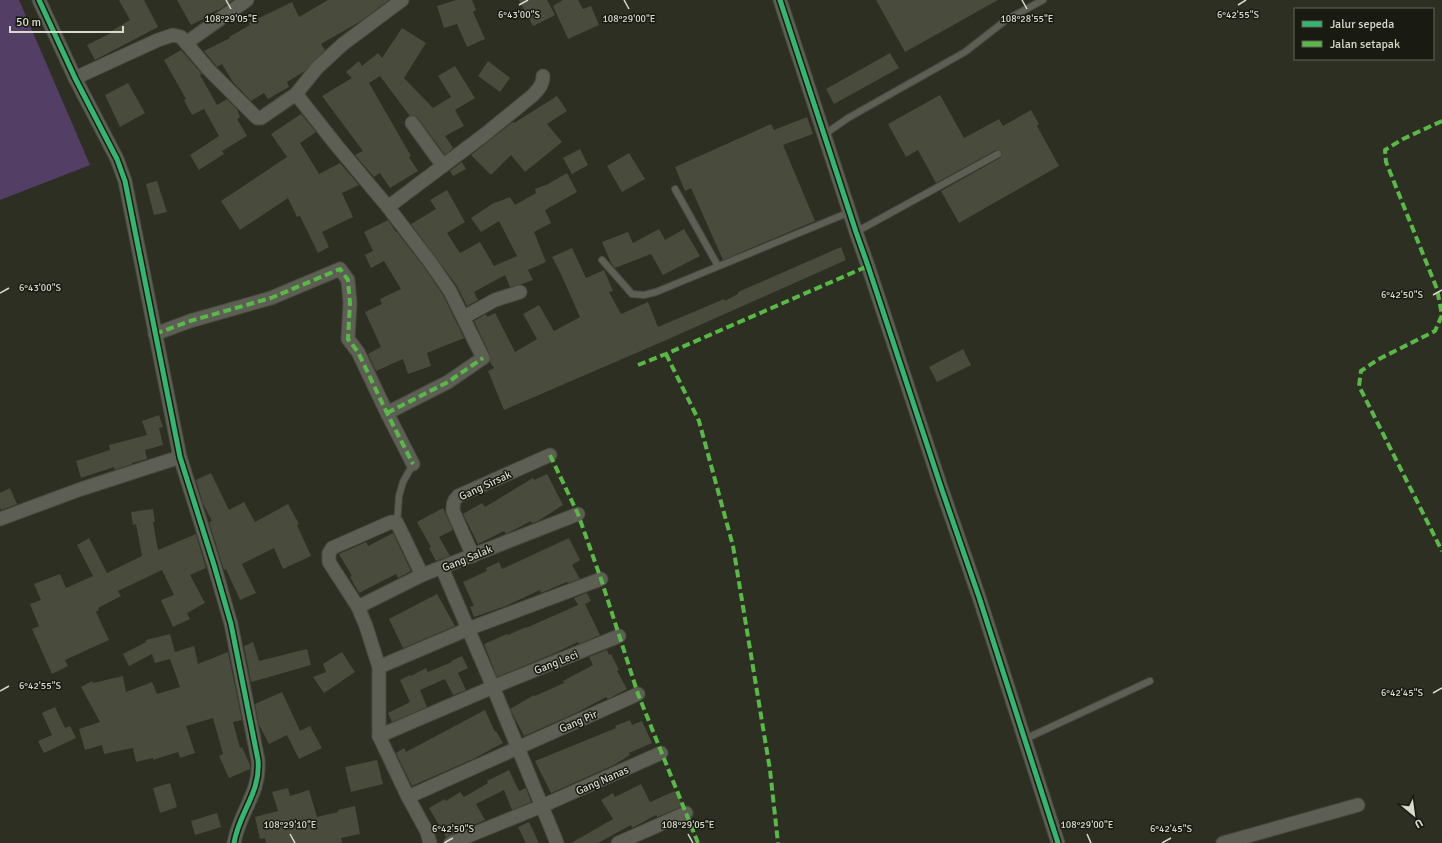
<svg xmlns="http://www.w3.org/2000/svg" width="1442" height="843" font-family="Signika,sans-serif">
  <rect width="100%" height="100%" fill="#2d2f22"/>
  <polygon fill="#533e65" points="0,0 19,0 90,165 0,200"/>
  <g fill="#494b3c">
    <polygon points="119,0 144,0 158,27 95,60 87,45 111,33 110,32 130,20"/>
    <polygon points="177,0 233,0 220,9 206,15 207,17 191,25"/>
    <polygon points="328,0 389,0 361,21 321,44 325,50 305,71 287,82 289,87 268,99 264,93 251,101 233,82 222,64 217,67 204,51 230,38 229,37 250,25 249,23 292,2 299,17"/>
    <polygon points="456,0 472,0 476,10 473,12 485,39 467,47 457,24 444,28 437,6"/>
    <polygon points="519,0 547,0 555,15 533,26"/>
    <polygon points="563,0 578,0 583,9 591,6 599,25 568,39 553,6"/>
    <polygon points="876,0 998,0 905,52"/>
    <polygon points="402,28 426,43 404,78 433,108 451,97 438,76 455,66 475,98 455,110 464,126 445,136 453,148 445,155 418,118 415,116 410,116 380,76 369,83 411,156 409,157 418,171 390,188 380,173 374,177 355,155 363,151 322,96 352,78 346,72 359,61 362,66 378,53 382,58"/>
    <polygon points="181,50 202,74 200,75 217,105 227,99 237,109 240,117 237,119 247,136 222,151 224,154 199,170 190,155 219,136 204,109 192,115 184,100 186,99 164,60"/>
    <polygon points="890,53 899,68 834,104 826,89"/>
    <polygon points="488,61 510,78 500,92 478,76"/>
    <polygon points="128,83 145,113 120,127 105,95"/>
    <polygon points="940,95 964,138 999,119 1003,126 1031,110 1039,124 1037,126 1059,166 959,223 941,191 1000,158 1002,154 1002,152 998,150 996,150 936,183 918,150 906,157 888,124"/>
    <polygon points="557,96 567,111 547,124 562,142 525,172 511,155 491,175 471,155 513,122 514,123"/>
    <polygon points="301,114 316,132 300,143 319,174 340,163 359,185 342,193 353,217 322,232 329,247 318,253 300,216 297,217 288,198 240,230 221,201 287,157 271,134"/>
    <polygon points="807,117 813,134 783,145 815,221 723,260 691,188 685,191 675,167 771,124 774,130"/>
    <polygon points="580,149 588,165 572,174 563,158"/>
    <polygon points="629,153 645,179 622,192 607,166"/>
    <polygon points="462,162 466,169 453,176 450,171"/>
    <polygon points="567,173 577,192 545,210 551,223 534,232 546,262 528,270 533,280 522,284 510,287 505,275 474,292 478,300 467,306 457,286 411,224 436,209 430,200 447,190 465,222 447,233 460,253 480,242 494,266 517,256 499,221 481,232 471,218 492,204 510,197 515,205 536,193 535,189 548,184"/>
    <polygon points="157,181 167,212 154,215 146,184"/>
    <polygon points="388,220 396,232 397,232 424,267 443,295 464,338 427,353 431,366 408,374 403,359 376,371 368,354 381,347 365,312 382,304 380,299 401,289 384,261 371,268 365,255 373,251 364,232"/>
    <polygon points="659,229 665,240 684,229 700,256 663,275 651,254 615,268 611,263 602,242 628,232 633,243"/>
    <polygon points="841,247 846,260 664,341 504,410 488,371 494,368 490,362 490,355 474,321 486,314 487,317 495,313 515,352 537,339 523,314 539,305 554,331 580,317 560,272 552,257 572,248 586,278 604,270 613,291 609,292 621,314 648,302 658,327 724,299 725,301 738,294 738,292"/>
    <polygon points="963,349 971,365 937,382 929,367"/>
    <polygon points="159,415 163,427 159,428 163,445 145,450 147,459 132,463 132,464 115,470 114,467 81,478 76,461 110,450 109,445 147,435 142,421"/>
    <polygon points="211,473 229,510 244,502 255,522 288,504 299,524 297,525 311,556 283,569 274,548 242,564 256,593 240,600 226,569 224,570 209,522 212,521 203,504 196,480"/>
    <polygon points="547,474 563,505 538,521 532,523 531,521 506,534 504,531 478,544 463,514 482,503 485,507 533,478 534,480"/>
    <polygon points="10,488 17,504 1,510 0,507 0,493"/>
    <polygon points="443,508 453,530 439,537 450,556 436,561 429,548 431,547 417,522"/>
    <polygon points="153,509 155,522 153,522 158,550 196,534 206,568 190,575 205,603 187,613 190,619 173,627 161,600 174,595 162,570 118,591 121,596 98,608 99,610 96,612 109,640 65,660 68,666 52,674 32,629 39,626 30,604 41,600 34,584 60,574 66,588 93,576 77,545 89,538 107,573 142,556 136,524 133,525 131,512"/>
    <polygon points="393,533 411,571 398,578 396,574 359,593 350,577 352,576 339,554 366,542 368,546"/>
    <polygon points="569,538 580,560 572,565 580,579 568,583 567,582 541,593 540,590 506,606 474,617 470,607 474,606 463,582 487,571 486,568 499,562 502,569"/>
    <polygon points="587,593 591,601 585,604 600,635 579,644 578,642 555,653 497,677 484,644 507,634 508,635 526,627 526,628 578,605 574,598"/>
    <polygon points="437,594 455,626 403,648 389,619"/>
    <polygon points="170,634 175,652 194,646 198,664 228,652 242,720 233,722 240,748 242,747 250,765 250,769 229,778 219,756 223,754 213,718 186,726 195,753 180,758 178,752 153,760 153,758 136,762 133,748 104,754 102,745 85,750 79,729 100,722 81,687 92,681 93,683 123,676 126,692 152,682 157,694 180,687 170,659 155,663 152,654 129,666 123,654 146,642 146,640"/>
    <polygon points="253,642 259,661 307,649 311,665 251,682 244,646"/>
    <polygon points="607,650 609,655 611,654 619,670 617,671 627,689 608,699 606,697 576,713 524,736 510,709 534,695 535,696 564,683 563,681 593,665 589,657"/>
    <polygon points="342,652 355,672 324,693 313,677 326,672 323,664"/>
    <polygon points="462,656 468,668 458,673 466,690 453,695 445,679 420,690 427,707 392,722 388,713 410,702 400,680 410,675 411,676 426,668 428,672 452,662 451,661"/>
    <polygon points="282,692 300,731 310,726 322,748 299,759 287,735 269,744 259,725 255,704"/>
    <polygon points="55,707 65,728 70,726 76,738 44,753 38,741 52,735 42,713"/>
    <polygon points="485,710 495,732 496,731 503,743 473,759 412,786 396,753 404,748 406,752"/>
    <polygon points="630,720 632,725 642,721 652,743 629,753 630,755 614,765 551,793 535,761 616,728 615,726"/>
    <polygon points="377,760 383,784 351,792 345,767"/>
    <polygon points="509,770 519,791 526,788 531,802 512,810 504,790 476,804 485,820 446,837 429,808 445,799 446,801 460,792 464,797 488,783 487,781"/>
    <polygon points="170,783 177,807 160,813 153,788"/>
    <polygon points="641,784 650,802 675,791 683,806 657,817 656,815 632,828 631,825 598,843 571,843 613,819 601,800 613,793 615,797"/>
    <polygon points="288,788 290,796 309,790 317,817 338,812 338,810 355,806 360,834 341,838 342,843 266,843 265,838 260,839 255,817 278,811 272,792"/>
    <polygon points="217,813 221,827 195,835 191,821"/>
    <polygon points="529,822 539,843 526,843 518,827"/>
  </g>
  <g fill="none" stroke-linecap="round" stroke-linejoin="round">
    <g stroke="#474a3e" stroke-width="8">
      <g id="lane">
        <polyline points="825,134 848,118 965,52 1006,20 1043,0"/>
        <polyline points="675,189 718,266"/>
        <polyline points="856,232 998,154"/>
        <polyline points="602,260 632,294 644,295 656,292 850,212"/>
        <polyline points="397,523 399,496 403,482 413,464"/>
        <polyline points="1025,739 1150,681"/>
      </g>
    </g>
    <g stroke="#474a3e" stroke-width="15">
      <g id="street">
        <path d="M 39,0 L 75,78 L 117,159 L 125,181 L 180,457 L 214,565 L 231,624 L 258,760 C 261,793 239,812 234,843"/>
        <polyline points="780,0 856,232 868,266 942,490 979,597 1058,843"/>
        <polyline points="186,43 247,0"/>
        <polyline points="75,78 158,40 173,35 181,37 209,70 257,118 261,118 296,94 317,68 343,44 402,0"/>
        <polyline points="296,94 337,146 388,207 430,262 450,291 483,358 448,382 387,413"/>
        <polyline points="412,123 443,166"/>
        <path d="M 388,207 L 484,135 L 532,96 C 538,90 543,85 543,76"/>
        <polyline points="464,317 495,300 520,292"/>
        <polyline points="155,334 190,321 271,298 340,269 348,280 350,303 348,339 358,352 387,413 413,464"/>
        <polyline points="0,519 81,489 180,457"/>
        <path d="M 473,556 L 453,511 C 453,504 453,501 458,496 L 550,455"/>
        <polyline points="442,568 493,687 557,843"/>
        <polyline points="422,575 397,523 391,522 332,548 329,553 329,562 358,607 366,626 379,667 379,736 408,797 427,832 430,843"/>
        <polyline points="358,607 422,575 578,514"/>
        <polyline points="379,667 468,629 601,579"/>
        <polyline points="379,736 493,687 619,636"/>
        <polyline points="408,797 638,694"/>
        <polyline points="451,843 542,806 661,753"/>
        <polyline points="618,843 686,813"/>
        <polyline points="1223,843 1358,805"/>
      </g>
    </g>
    <use href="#lane" stroke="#5d5f54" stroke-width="6"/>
    <use href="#street" stroke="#5d5f54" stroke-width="13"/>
    <g stroke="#58b947" stroke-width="4" stroke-dasharray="8 4" stroke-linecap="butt">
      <polyline points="1442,121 1403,139 1385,150 1386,162 1437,289 1442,315 1435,331 1377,360 1361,371 1359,386 1442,551"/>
      <polyline points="155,334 190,321 271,298 340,269 348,280 350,303 348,339 358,352 387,413 413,464"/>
      <polyline points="666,354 699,421 733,546 770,770 778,843"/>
      <polyline points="638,365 666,354 868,266"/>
      <polyline points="387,413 448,382 483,358"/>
      <polyline points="550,455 578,514 601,579 638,694 698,843"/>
    </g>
    <g stroke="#191a11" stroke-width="8">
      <g id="cycleway">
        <path d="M 39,0 L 75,78 L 117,159 L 125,181 L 180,457 L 214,565 L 231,624 L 258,760 C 261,793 239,812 234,843"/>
        <polyline points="780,0 856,232 868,266 942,490 979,597 1058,843"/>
      </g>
    </g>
    <use href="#cycleway" stroke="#33b770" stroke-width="5"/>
  </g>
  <path fill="none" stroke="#d7dacc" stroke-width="1.5" d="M 226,0 L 231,9M 624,0 L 629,9M 1022,0 L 1027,9M 519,5 L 528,0M 1238,5 L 1246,0M 0,293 L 9,288M 1433,295 L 1442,290M 0,691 L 9,686M 1433,693 L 1442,688M 290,834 L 295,843M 688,834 L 693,843M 1087,834 L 1091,843M 444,843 L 453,838M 1162,843 L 1171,838"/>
  <g text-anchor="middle" stroke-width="3" stroke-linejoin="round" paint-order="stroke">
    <g font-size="11" fill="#d7dacc" stroke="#191a11">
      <text transform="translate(485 485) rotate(-25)" y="4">Gang Sirsak</text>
      <text transform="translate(467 558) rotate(-22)" y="4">Gang Salak</text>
      <text transform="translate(556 662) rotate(-22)" y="4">Gang Leci</text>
      <text transform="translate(578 721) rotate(-24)" y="4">Gang Pir</text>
      <text transform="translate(602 780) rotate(-24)" y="4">Gang Nanas</text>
    </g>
  </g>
  <g font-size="10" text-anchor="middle" fill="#d7dacc" stroke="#191a11" stroke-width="3" stroke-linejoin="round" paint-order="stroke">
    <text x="519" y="18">6°43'00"S</text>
    <text x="1238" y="18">6°42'55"S</text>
    <text x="231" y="22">108°29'05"E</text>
    <text x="629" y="22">108°29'00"E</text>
    <text x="1027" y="22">108°28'55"E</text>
    <text x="40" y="291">6°43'00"S</text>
    <text x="1402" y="298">6°42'50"S</text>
    <text x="40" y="689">6°42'55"S</text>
    <text x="1402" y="696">6°42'45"S</text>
    <text x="290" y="828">108°29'10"E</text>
    <text x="688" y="828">108°29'05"E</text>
    <text x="1087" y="828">108°29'00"E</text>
    <text x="453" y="832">6°42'50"S</text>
    <text x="1171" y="832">6°42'45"S</text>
  </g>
  <rect x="1294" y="8" width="140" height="52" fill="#191a11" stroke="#65675c"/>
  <rect x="1302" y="21" width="20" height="6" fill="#33b770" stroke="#65675c"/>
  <text x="1330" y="28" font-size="12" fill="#d7dacc">Jalur sepeda</text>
  <rect x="1302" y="41" width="20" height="6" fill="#58b947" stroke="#65675c"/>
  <text x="1330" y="48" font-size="12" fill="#d7dacc">Jalan setapak</text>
  <g transform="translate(1414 815) rotate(151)" stroke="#191a11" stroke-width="3" paint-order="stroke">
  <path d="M0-3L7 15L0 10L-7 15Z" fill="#d7dacc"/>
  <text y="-6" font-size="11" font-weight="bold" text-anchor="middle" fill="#d7dacc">U</text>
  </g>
  <path d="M10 26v6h113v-6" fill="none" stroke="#d7dacc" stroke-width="2"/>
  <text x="16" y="26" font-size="12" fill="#d7dacc" stroke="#191a11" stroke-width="3" paint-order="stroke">50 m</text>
</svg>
